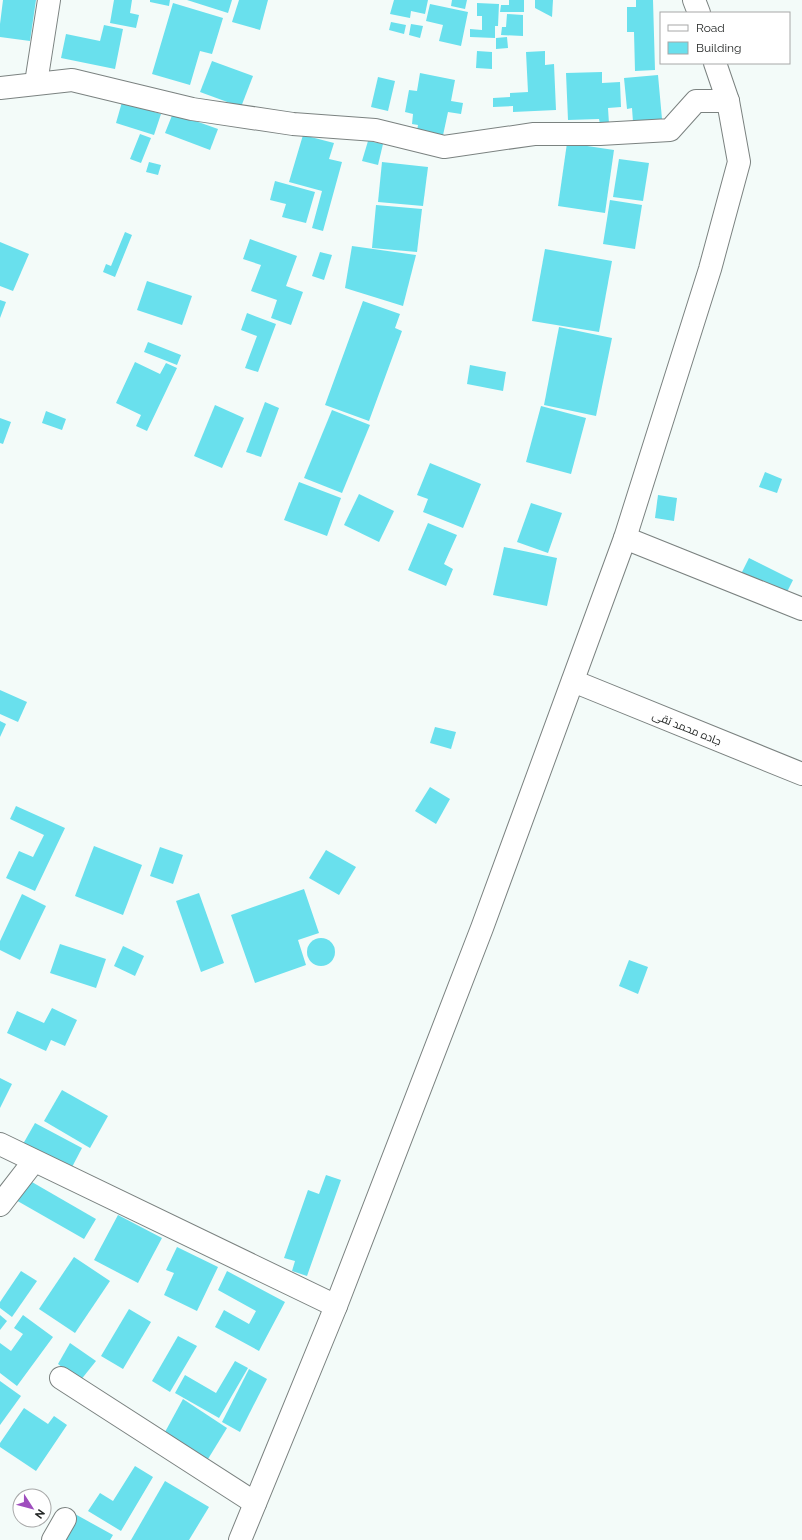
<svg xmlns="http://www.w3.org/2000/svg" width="802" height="1540" font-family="Raleway,Cairo,sans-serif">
  <rect width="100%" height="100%" fill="#f3fbf9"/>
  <g fill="#69e0ed">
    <polygon points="3,0 36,0 30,41 0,37 0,24"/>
    <polygon points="114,0 132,0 130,13 139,15 136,28 110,23"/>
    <polygon points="150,0 170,0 169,6 150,2"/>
    <polygon points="187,0 232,0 228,13"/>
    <polygon points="239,0 268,0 260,30 232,22"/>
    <polygon points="394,0 428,0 425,14 411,11 410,18 390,14"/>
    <polygon points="452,0 467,0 465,9 451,6"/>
    <polygon points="509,0 524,0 524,12 500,12 501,5 509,5"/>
    <polygon points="535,0 553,0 552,17 535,8"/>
    <polygon points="636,0 653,0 655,70 635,71 634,32 627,32 627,7 636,7"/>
    <polygon points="173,3 223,18 212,54 200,51 190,85 152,74"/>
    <polygon points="477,3 499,4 498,26 495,26 495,38 470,37 470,29 482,30 482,16 477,16"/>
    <polygon points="430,4 468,12 461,46 439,41 443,25 426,21"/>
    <polygon points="507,14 523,15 523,36 501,35 502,27 506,27"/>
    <polygon points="391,22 406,25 404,34 389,30"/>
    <polygon points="411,24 423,26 420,38 409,35"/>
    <polygon points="104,25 123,29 115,69 61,58 66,34 100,41"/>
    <polygon points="507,37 508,48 496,49 496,38"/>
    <polygon points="477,51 492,52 492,69 476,68"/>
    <polygon points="545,51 545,65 554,64 556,110 513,112 513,106 493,107 493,98 510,97 510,93 528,92 526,52"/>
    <polygon points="212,61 253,76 241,107 200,92"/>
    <polygon points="602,72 602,83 620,82 621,107 608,108 609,124 600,124 599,119 568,120 566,73"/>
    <polygon points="420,73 455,80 451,101 463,103 461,114 448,112 442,140 416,136 418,125 412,124 413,114 405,112 409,90 417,91"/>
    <polygon points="658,75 662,119 633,122 632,108 627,109 624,78"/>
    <polygon points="378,77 395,81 388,111 371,107"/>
    <polygon points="122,102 161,114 154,135 116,123"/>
    <polygon points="173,113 218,129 210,150 165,133"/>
    <polygon points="140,134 151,138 141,163 130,159"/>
    <polygon points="303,135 334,143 329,159 342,162 323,231 312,228 322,191 289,182"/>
    <polygon points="368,141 383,144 378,165 362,161"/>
    <polygon points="567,143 614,150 605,213 558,206"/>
    <polygon points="619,159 649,163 643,201 613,197"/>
    <polygon points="149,162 161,165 158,175 146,172"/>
    <polygon points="382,162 428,167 423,206 378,202"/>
    <polygon points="275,181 315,192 306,223 282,217 286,204 270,200"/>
    <polygon points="610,200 642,205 635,249 603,244"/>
    <polygon points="376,205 422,209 417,252 372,248"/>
    <polygon points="125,232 132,235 115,277 103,272 106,264 111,266"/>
    <polygon points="250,239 297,256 286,286 303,292 291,325 271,318 277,300 251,291 261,265 243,259"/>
    <polygon points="0,242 29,254 13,291 0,286"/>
    <polygon points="352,246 416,255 403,306 345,288"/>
    <polygon points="545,249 612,261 599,332 532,321"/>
    <polygon points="320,252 332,255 324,280 312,276"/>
    <polygon points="147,281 192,296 182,325 137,310"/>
    <polygon points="0,300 6,302 0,318"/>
    <polygon points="363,301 400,314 395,328 402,331 369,421 325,405"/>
    <polygon points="247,313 276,324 258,372 245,368 257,336 241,330"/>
    <polygon points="559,327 612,338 596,416 544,405"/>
    <polygon points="148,342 181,355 177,365 144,352"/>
    <polygon points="135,362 160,374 166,363 177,368 147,431 136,426 141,415 116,403"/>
    <polygon points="470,365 506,372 503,391 467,384"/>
    <polygon points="265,402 279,408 261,457 246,452"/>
    <polygon points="215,405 244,418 222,468 194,456"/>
    <polygon points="541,406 586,418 571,474 526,462"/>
    <polygon points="332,410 370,425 342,493 304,478"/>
    <polygon points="46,411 66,419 62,430 42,423"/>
    <polygon points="0,418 11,422 3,444 0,443"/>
    <polygon points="430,463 481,484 463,528 423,512 428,499 417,495"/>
    <polygon points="765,472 782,479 777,493 759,487"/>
    <polygon points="299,482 341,498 327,536 284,520"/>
    <polygon points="359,494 394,511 379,542 344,525"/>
    <polygon points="658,495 677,498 674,521 655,518"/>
    <polygon points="531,503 562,513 548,553 517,542"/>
    <polygon points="428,523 457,535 444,564 453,569 446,586 408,570"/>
    <polygon points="504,547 557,558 547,606 493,595"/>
    <polygon points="749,558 793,580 784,598 740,576"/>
    <polygon points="0,690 27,702 18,722 0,714"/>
    <polygon points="0,721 6,724 0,737"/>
    <polygon points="435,727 456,732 451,749 430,743"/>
    <polygon points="430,787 450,799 436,824 415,811"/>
    <polygon points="16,806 65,828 35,891 6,878 19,851 33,857 44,835 10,819"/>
    <polygon points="94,846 142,865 123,915 75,896"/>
    <polygon points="160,847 183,855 173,884 150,876"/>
    <polygon points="326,850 356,867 339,895 309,878"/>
    <polygon points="304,889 319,933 298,940 306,965 255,983 231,915"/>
    <polygon points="199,893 224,963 201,972 176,901"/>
    <polygon points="22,894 46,906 20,960 0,950 0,941"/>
    <circle cx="321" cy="952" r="14"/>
    <polygon points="60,944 106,959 96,988 50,973"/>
    <polygon points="123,946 144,956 135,976 114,966"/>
    <polygon points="629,960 648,967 638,994 619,986"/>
    <polygon points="52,1008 77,1020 65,1046 51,1040 46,1051 7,1033 17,1011 44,1023"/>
    <polygon points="0,1078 12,1084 0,1108"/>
    <polygon points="62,1090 108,1116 90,1148 44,1121"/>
    <polygon points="35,1123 82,1148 71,1169 23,1144"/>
    <polygon points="326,1175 341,1180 307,1276 292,1271 295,1261 284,1258 308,1190 319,1194"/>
    <polygon points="25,1178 96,1219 84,1239 14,1199"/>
    <polygon points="118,1215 162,1238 138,1283 94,1260"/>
    <polygon points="177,1247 218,1267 197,1311 164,1295 174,1273 166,1270"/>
    <polygon points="74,1257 110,1281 75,1333 39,1309"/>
    <polygon points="21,1271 37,1281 12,1317 0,1308 0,1302"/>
    <polygon points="227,1271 285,1302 259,1351 215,1327 224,1310 249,1324 256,1311 218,1290"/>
    <polygon points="129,1309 151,1322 123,1369 101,1356"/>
    <polygon points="0,1315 7,1321 0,1330"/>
    <polygon points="23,1315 53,1337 17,1386 0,1373 0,1343 11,1351 23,1334 14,1328"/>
    <polygon points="178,1336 197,1346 170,1392 152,1381"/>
    <polygon points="70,1343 96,1361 80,1381 58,1364"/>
    <polygon points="235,1361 248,1368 219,1418 175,1393 185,1375 216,1393"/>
    <polygon points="249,1369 267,1379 240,1432 222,1422"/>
    <polygon points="0,1381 21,1396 0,1425"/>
    <polygon points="183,1399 227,1428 208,1459 165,1432"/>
    <polygon points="24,1408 48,1424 54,1416 67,1425 36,1471 0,1447 0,1443"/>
    <polygon points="135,1466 153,1477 121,1531 88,1511 100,1493 113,1501"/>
    <polygon points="165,1481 209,1507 189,1540 131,1540"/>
    <polygon points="75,1514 113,1535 110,1540 61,1540"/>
  </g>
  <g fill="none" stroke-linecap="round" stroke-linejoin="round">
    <g stroke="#7b8280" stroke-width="24">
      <g id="street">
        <polyline points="36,83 49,0"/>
        <polyline points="0,88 72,80 192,109 293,124 375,130 444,147 534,134 600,134 670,130 696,101 728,101"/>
        <polyline points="625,538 802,609"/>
        <polyline points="573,681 802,774"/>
        <polyline points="0,1144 336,1306"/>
        <polyline points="0,1205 34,1161"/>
        <polyline points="61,1378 255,1503"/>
        <polyline points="53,1540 65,1519"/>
      </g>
    </g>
    <g stroke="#7b8280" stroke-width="24">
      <g id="secondary">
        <polyline points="694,0 699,13"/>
        <polyline points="240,1540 336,1306 482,928 625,538 710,269 739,162 728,101 715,63"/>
      </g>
    </g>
    <use href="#street" stroke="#fff" stroke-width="22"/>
    <use href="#secondary" stroke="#fff" stroke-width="22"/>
  </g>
  <g text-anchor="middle" stroke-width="4" stroke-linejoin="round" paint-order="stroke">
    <g font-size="11" fill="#232625" stroke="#fff">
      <text transform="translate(687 728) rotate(22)" y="4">جاده محمد تقی</text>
    </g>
  </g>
  <rect x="660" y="12" width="130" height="52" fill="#ffffff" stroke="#a7a8a8"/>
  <rect x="668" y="25" width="20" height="6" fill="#ffffff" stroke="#a7a8a8"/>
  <text x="696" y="32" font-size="12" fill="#232625">Road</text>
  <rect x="668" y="42" width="20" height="12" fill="#69e0ed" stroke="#a7a8a8"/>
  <text x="696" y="52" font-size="12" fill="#232625">Building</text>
  <g transform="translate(32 1508) rotate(126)"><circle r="19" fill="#ffffff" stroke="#a7a8a8"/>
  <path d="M0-3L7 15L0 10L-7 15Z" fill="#9f4ebe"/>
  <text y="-6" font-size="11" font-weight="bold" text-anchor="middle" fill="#232625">N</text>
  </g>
</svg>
